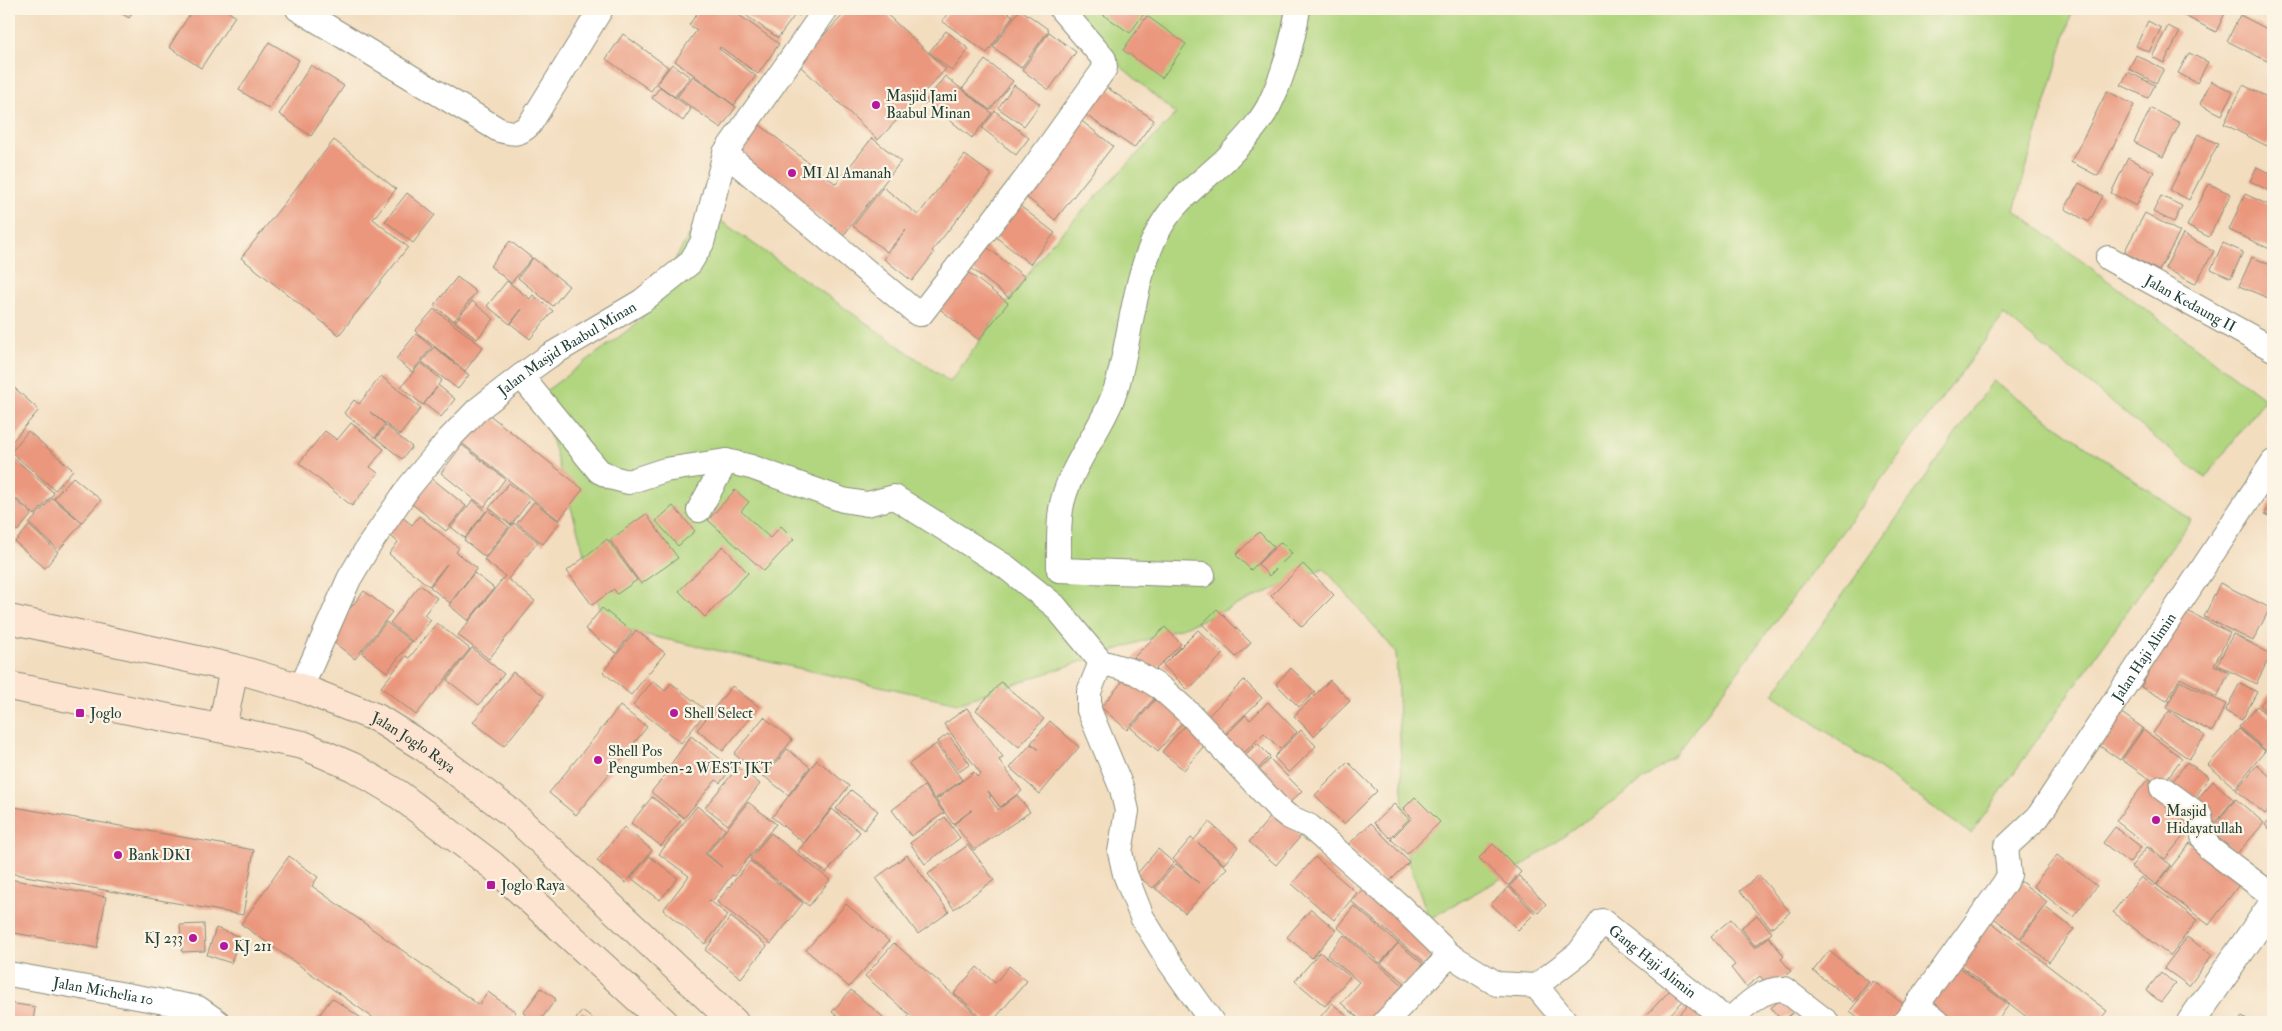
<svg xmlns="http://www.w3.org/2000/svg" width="2282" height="1031" font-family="'IM FELL Double Pica',serif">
  <rect width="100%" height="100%" fill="#fcf5e5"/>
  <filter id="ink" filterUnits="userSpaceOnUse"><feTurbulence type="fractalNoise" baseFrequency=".02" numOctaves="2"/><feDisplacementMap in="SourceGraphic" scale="10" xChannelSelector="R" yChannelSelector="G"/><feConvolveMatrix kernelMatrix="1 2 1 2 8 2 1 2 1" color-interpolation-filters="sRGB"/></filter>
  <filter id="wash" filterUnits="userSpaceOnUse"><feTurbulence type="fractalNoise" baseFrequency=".0096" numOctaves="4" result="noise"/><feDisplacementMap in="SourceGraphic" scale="20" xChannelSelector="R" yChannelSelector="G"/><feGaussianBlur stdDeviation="1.12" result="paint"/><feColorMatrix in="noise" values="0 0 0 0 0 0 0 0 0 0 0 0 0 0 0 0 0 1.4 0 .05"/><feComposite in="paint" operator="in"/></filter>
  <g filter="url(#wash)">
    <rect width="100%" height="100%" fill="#f3ddbf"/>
    <g fill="#b1d67f" stroke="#688a5a">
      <polygon points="1055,9 2073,9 2014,210 2265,399 2205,478 2004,315 1673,758 1518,869 1429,919 1405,850 1396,652 1324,568 1187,626 958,703 605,626 539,396 639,322 704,209 950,382 1046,249 1176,114"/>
      <polygon points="1993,381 2191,520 1971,834 1773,694"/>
    </g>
    <g id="blocks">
      <g fill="#ea977d">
        <polygon points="114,9 134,9 129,18"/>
        <polygon points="193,9 224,9 235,16 201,68 169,47"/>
        <polygon points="700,9 731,9 779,44 758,74 720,47 719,49 756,76 734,105 675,61 697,30 689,25"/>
        <polygon points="737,9 787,9 795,15 778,38"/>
        <polygon points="789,9 804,9 799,16"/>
        <polygon points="849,9 881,9 946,69 878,140 797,63"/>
        <polygon points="951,9 1003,9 1013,16 987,53 942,21"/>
        <polygon points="1020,9 1049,30 1021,68 993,47"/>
        <polygon points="1095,9 1147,9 1130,33"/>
        <polygon points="2171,9 2227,9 2216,32"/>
        <polygon points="2263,9 2273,9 2273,14"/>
        <polygon points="2240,15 2273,32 2273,64 2227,41"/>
        <polygon points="1147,16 1186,44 1162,78 1123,50"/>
        <polygon points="2148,21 2161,28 2149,52 2136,46"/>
        <polygon points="2168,26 2180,32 2164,63 2152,57"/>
        <polygon points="946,31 969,49 952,71 929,52"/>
        <polygon points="1049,32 1076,52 1049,90 1022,70"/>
        <polygon points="623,34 668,67 651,91 606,59"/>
        <polygon points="269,42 299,60 269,109 239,90"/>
        <polygon points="2189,53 2208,62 2197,83 2178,73"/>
        <polygon points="2136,55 2164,69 2156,83 2129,69"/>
        <polygon points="985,60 1013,81 990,110 962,89"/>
        <polygon points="672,64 690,77 675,97 657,84"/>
        <polygon points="311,65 344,86 311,136 279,114"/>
        <polygon points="2128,72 2155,85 2148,98 2121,85"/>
        <polygon points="693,76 736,107 721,128 677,97"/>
        <polygon points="945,76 992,113 972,138 926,101"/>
        <polygon points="2211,81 2233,92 2222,115 2200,104"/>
        <polygon points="1014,85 1040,104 1024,126 998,108"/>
        <polygon points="2243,85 2273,100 2273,134 2267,146 2224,124"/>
        <polygon points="660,87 691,109 683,121 652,98"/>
        <polygon points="1106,87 1154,120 1134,148 1086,115"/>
        <polygon points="2107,91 2134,105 2098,176 2071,162"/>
        <polygon points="2151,108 2180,123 2163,157 2134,142"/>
        <polygon points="995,111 1029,138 1016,155 982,128"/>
        <polygon points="1078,118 1113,146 1055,220 1020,192"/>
        <polygon points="756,122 836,184 872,138 901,161 843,236 734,150"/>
        <polygon points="2198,134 2218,144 2189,200 2170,190"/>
        <polygon points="334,140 396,189 373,219 408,247 339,335 241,258"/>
        <polygon points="965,155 992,175 932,251 934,253 912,281 884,259 906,230 887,252 853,226 883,187 918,215"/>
        <polygon points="2128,158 2154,172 2136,206 2111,193"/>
        <polygon points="2257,167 2273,175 2273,193 2250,181"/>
        <polygon points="2079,183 2103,196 2089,222 2065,209"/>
        <polygon points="2209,184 2231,194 2209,237 2187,226"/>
        <polygon points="407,193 435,215 413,243 385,221"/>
        <polygon points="2245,194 2273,207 2272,250 2229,230"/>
        <polygon points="2161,196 2182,206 2174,222 2153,212"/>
        <polygon points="1020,206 1055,233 1030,264 996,237"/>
        <polygon points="2145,213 2180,232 2159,271 2124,252"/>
        <polygon points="2183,234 2214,251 2195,284 2165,268"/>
        <polygon points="510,241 532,258 511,283 490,266"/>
        <polygon points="2223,243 2243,252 2231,278 2211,269"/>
        <polygon points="983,244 1025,277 1009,298 967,265"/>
        <polygon points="2252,257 2273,266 2273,287 2268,298 2239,286"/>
        <polygon points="533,258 569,286 553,306 518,278"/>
        <polygon points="960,266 1008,303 979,340 931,302"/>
        <polygon points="457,277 476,292 454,321 434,306"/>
        <polygon points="507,281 530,299 533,295 553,311 530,339 511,324 522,309 510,324 487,306"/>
        <polygon points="472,301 494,319 477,339 455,322"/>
        <polygon points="434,309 483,347 465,371 415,331"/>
        <polygon points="416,334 432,347 412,372 396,359"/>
        <polygon points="434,347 469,375 458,389 422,362"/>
        <polygon points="421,363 442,380 438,385 455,399 441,417 424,404 437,387 423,405 401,387"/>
        <polygon points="381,376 421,408 400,435 370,412 385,424 375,438 344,413 354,400 359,404"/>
        <polygon points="9,383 39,410 9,445"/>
        <polygon points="482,409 583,489 559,520 458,440"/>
        <polygon points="351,423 384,449 370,467 378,473 352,506 299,463 325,431 337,440"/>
        <polygon points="386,426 412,447 402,459 376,438"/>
        <polygon points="28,431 73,470 55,490 11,452"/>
        <polygon points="462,445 505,479 484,507 441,473"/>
        <polygon points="14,458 54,493 35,515 9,492 9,464"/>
        <polygon points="428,475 466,506 446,531 407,500"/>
        <polygon points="73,477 101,500 82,522 54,498"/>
        <polygon points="509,483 530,500 511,525 489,508"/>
        <polygon points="735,490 749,502 741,511 770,538 781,526 794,539 764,571 708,520"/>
        <polygon points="9,494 32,514 18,531 9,523"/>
        <polygon points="2273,497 2273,518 2265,514"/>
        <polygon points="52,498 82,523 59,550 29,524"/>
        <polygon points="473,500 486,511 465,538 451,527"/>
        <polygon points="534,502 560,522 543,544 517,523"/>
        <polygon points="673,506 695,531 678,546 656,521"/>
        <polygon points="488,510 509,527 485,557 464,540"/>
        <polygon points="646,514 678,558 641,584 610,540"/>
        <polygon points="419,516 459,548 456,552 477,568 450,603 430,587 447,564 429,586 389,554 398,542 388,534 402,517 412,525"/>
        <polygon points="514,523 538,542 508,579 535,601 489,659 458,635 505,576 484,560"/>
        <polygon points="9,525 16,531 9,540"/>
        <polygon points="29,526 58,552 45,568 15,542"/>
        <polygon points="1259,532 1274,547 1251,570 1236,555"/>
        <polygon points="607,539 637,580 617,594 614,589 592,605 567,571"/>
        <polygon points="1281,542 1292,553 1269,576 1258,564"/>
        <polygon points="723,546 748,573 705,617 679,591"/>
        <polygon points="1303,564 1334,595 1302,627 1271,596"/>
        <polygon points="474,573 494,588 468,621 449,605"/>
        <polygon points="2220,583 2270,608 2253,641 2204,617"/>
        <polygon points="420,585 437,598 424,615 431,620 413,642 390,623"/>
        <polygon points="364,591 392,612 355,659 327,637"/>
        <polygon points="602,608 632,632 616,653 585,629"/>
        <polygon points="2182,608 2230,633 2214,665 2229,673 2217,697 2180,678 2167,701 2141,687"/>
        <polygon points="1217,609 1251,643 1236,657 1202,624"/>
        <polygon points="386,622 411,642 387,672 362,653"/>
        <polygon points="437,623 470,649 416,715 381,687 406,656 409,658"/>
        <polygon points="1165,627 1181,644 1151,674 1134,657"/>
        <polygon points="636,630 665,653 631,695 603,672"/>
        <polygon points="1198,630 1223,654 1188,690 1163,665"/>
        <polygon points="2233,634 2271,654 2256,684 2217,665"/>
        <polygon points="472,648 504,674 479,705 447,680"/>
        <polygon points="1291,668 1315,692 1299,707 1276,684"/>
        <polygon points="513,672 544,696 504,746 473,722"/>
        <polygon points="1128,675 1155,698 1127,730 1101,707"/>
        <polygon points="1244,680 1262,698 1224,735 1206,718"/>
        <polygon points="1330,680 1350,701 1314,736 1294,716"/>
        <polygon points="653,681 665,691 671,683 707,711 681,743 633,705"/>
        <polygon points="2180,681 2226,704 2212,732 2166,708"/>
        <polygon points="1001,682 1044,719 1019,747 976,710"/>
        <polygon points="2240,683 2257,692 2242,720 2225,711"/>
        <polygon points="732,686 759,707 723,751 697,730"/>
        <polygon points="2273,690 2273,717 2260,705"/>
        <polygon points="1160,694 1187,717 1158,751 1131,728"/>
        <polygon points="1268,702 1297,732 1280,749 1264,733 1238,759 1220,741 1246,715 1250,720"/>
        <polygon points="620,706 647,727 576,815 549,793"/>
        <polygon points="2257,706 2273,720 2273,753 2271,755 2239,727"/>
        <polygon points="967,708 1003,757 999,760 1022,791 1000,807 988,791 991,796 989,797 998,810 1017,795 1030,812 974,850 954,824 972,810 953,824 936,800 974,772 977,777 981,774 944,724"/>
        <polygon points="2169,711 2205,736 2189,759 2153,733"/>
        <polygon points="2120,712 2143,728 2120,760 2097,744"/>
        <polygon points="764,717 792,740 763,777 734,754"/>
        <polygon points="1050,721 1079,747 1040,794 1010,768 1031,744 1038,749 1031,743"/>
        <polygon points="1186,724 1207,742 1184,770 1162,752"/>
        <polygon points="2239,729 2265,751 2235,788 2208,765"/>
        <polygon points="1301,730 1316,746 1289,773 1274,757"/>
        <polygon points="2143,730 2182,758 2161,787 2122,760"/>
        <polygon points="948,734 970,764 959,772 937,742"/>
        <polygon points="691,736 732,768 720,783 716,780 684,818 651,792 668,772 666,771"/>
        <polygon points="1257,743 1270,756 1252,775 1238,762"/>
        <polygon points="936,744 962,780 935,799 909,764"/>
        <polygon points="787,749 810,767 788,795 765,777"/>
        <polygon points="1270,759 1302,791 1284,808 1253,776"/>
        <polygon points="817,760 849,786 804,843 772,817"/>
        <polygon points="1348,762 1377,791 1344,824 1315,795"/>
        <polygon points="2187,762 2209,777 2190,805 2167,789"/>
        <polygon points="2257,765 2273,779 2273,805 2265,814 2236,790"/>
        <polygon points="738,767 760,784 728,825 705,807"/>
        <polygon points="2147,780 2197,819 2165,859 2116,821"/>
        <polygon points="2213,781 2234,800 2213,824 2192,805"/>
        <polygon points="924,786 944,813 911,836 892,810"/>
        <polygon points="851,790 878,811 864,830 836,809"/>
        <polygon points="652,797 681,820 661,846 631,823"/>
        <polygon points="1415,797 1440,822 1407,854 1391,839 1412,818 1403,809"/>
        <polygon points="2236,799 2264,823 2237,854 2210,830"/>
        <polygon points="748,802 776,824 734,876 732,875 712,901 709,900 728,915 705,944 663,910 689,876 659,854 697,806 725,829 705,854 722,867 707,854"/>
        <polygon points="1394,804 1409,819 1390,838 1374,823"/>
        <polygon points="9,806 254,850 243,915 9,873"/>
        <polygon points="832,809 860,832 826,873 798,851"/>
        <polygon points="1274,813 1301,836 1276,865 1249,842"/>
        <polygon points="2273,815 2273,832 2265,825"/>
        <polygon points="945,817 960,838 925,864 910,843"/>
        <polygon points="1209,822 1238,847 1224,864 1198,843 1227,868 1185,913 1155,888 1176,864 1199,883 1173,859 1191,838 1194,840"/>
        <polygon points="1371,823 1409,862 1387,884 1348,845"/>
        <polygon points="624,827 652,850 626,883 597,861"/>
        <polygon points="2115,827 2141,847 2129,863 2103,843"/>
        <polygon points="771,833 830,880 809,906 750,859"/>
        <polygon points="2190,843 2241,882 2209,925 2157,885"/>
        <polygon points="1493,844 1521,872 1508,886 1479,858"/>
        <polygon points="968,845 994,880 954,909 928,874"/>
        <polygon points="2147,847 2171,865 2156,885 2131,867"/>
        <polygon points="1158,849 1174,863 1153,888 1136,875"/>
        <polygon points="907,855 949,912 918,934 876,878"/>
        <polygon points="2057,855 2097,886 2073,917 2033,886"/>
        <polygon points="289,856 318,877 312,886 479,1005 488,992 516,1012 509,1022 379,1022 241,924"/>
        <polygon points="649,856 678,878 660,900 631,878"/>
        <polygon points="1315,857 1357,893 1334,920 1292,884"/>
        <polygon points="750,861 803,903 771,944 717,902"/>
        <polygon points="1759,875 1790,912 1771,928 1740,891"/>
        <polygon points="1519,876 1546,904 1538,913 1510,886"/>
        <polygon points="2141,877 2197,920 2170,956 2113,912"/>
        <polygon points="9,879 106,897 97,948 9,932"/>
        <polygon points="2019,880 2047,902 2020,938 1991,916"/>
        <polygon points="1366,886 1438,947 1425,963 1352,902"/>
        <polygon points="1509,887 1535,913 1518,930 1491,904"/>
        <polygon points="846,904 889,941 849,987 806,950"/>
        <polygon points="1354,906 1398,943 1380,963 1337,927"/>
        <polygon points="2045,907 2074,929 2049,962 2021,939"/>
        <polygon points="1311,909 1336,930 1312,958 1287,937"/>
        <polygon points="1757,915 1772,933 1755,946 1741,928"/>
        <polygon points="731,917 767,946 741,978 705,950"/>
        <polygon points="1731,919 1755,948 1769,937 1784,956 1781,959 1791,971 1770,988 1760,976 1746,987 1731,968 1735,965 1711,936"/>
        <polygon points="1990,921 2107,1011 2098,1022 2033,1022 1957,963"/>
        <polygon points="204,924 205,951 182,952 180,925"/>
        <polygon points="216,928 240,937 231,963 207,955"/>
        <polygon points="1344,935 1403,985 1371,1022 1363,1022 1341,1003 1359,982 1327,955"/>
        <polygon points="2187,937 2212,955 2189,986 2164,968"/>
        <polygon points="894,943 984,1021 983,1022 903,1022 910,1015 865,976"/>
        <polygon points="1398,943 1423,964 1406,984 1381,964"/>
        <polygon points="1829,951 1869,982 1854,1002 1813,971"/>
        <polygon points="1320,952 1350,977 1325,1006 1295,981"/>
        <polygon points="1009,966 1027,981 992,1022 988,1022 954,993 977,967 995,983"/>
        <polygon points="1959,967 2009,1005 1996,1022 1948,1022 1928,1006"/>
        <polygon points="2161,972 2175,984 2161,1002 2146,991"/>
        <polygon points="1873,981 1907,1007 1895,1022 1864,1022 1850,1011"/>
        <polygon points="541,988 556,999 539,1022 536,1022 523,1013"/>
        <polygon points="1672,988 1684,1000 1663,1022 1647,1022 1643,1019"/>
        <polygon points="851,990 883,1017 878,1022 844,1022 832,1012"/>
        <polygon points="332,998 367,1022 314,1022"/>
        <polygon points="1782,998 1794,1012 1782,1021 1771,1008"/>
        <polygon points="9,1003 35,1007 33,1022 9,1022"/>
        <polygon points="1332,1003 1354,1022 1316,1022"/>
        <polygon points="1690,1003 1711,1022 1676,1022 1674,1020"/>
        <polygon points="582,1011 597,1022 574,1022"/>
        <polygon points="1806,1014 1813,1022 1797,1022"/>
        <polygon points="2242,1017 2250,1022 2238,1022"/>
      </g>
    </g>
  </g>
  <g filter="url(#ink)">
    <use href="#blocks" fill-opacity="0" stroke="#898d7a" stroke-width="1"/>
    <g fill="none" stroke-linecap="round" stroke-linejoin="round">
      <g stroke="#898d7a" stroke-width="26">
        <g id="minor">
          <path d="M 298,9 L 499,130 C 514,134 519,135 530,124 L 601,9"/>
          <polyline points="725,153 918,314 921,314 1027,177 1105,68 1104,59 1061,9"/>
          <path id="s1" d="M 2108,258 L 2273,349"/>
          <path id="s2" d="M 521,376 L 599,471 L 613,478 L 628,482 L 665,470 L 726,461 L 751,467 L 843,500 L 867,504 L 894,497 L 1006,567 L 1055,606 L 1101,662 L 1135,672 L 1161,688 L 1191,715 L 1279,809 L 1289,817 L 1309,826 L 1401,907 L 1450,955 L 1497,984 L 1536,986 L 1579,953 L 1602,921 L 1720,1015 L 1732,1018 C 1746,1005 1763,988 1784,989 L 1827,1022"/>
          <polyline points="699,510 726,461"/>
          <path d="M 1203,575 L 1059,570 C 1059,550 1058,529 1061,509 C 1068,466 1106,426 1118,382 C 1131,333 1135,270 1161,226 C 1177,198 1203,181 1226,159 C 1242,142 1263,121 1272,99 C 1285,71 1293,39 1298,9"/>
          <polyline points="1101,662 1089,692 1089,710 1122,789 1127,811 1120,852 1125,874 1142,917 1169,961 1212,1022"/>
          <path id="s3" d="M 301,688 L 349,579 L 368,547 L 409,487 L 449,439 L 477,410 L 521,376 L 549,356 L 642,301 L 690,263 L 702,243 L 725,153 L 826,9"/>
          <polyline points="2162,788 2200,816 2203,836 2209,848 2273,896"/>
          <path id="s4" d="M 9,974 L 198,1008 L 218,1022"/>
          <polyline points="1536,986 1566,1022"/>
          <polyline points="1917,1005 1938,1022"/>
          <polyline points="1385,1022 1450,955"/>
          <path id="s5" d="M 1905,1022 L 2004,884 L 2009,875 L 2006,847 L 2038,817 L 2273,462"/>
        </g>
      </g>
      <g stroke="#898d7a" stroke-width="30">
        <polyline id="tertiary" points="2191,1022 2273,904"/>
      </g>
      <g stroke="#898d7a" stroke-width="30">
        <g id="secondary">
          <path id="s6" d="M 9,619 L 234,668 L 301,688 L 377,718 L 425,748 L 510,812 L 734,1022"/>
          <polyline points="9,686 303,745 353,767 398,794 492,865 664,1022"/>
          <polyline points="222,728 234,668"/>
        </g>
      </g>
      <use href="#minor" stroke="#fff" stroke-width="24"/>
      <use href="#tertiary" stroke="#fff" stroke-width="28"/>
      <use href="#secondary" stroke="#fde4d0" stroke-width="28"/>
    </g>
  </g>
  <g fill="#b5179e" stroke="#fcf5e5" stroke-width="2">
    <circle cx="876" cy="105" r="5"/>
    <circle cx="792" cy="173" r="5"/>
    <rect x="75" y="708" width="10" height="10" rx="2.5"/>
    <circle cx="674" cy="713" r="5"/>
    <circle cx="598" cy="760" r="5"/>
    <circle cx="2156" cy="820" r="5"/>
    <circle cx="118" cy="855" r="5"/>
    <rect x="486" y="880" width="10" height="10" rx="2.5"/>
    <circle cx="193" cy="938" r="5"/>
    <circle cx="224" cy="946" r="5"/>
  </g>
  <g text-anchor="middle" stroke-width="4.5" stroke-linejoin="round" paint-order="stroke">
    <g font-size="15" fill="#1f3d34" stroke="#fcf5e5" text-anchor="start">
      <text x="886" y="101">Masjid Jami<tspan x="886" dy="17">Baabul Minan</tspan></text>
      <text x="802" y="178">MI Al Amanah</text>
      <text x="90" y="718">Joglo</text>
      <text x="684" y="718">Shell Select</text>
      <text x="608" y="756">Shell Pos<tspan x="608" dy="17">Pengumben-2 WEST JKT</tspan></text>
      <text x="2166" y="816">Masjid<tspan x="2166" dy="17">Hidayatullah</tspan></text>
      <text x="128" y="860">Bank DKI</text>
      <text x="501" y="890">Joglo Raya</text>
      <text x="183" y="943" text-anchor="end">KJ 233</text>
      <text x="234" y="951">KJ 211</text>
    </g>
    <g font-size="15" fill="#1f3d34" stroke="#fcf5e5">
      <text dy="5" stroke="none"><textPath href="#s1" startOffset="94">Jalan Kedaung II</textPath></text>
      <text dy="5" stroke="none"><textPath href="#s3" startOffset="441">Jalan Masjid Baabul Minan</textPath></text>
      <text dy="5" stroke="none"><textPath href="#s5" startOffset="444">Jalan Haji Alimin</textPath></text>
      <text dy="5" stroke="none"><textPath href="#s6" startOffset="426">Jalan Joglo Raya</textPath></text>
      <text dy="5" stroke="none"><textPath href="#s2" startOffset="1411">Gang Haji Alimin</textPath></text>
      <text dy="5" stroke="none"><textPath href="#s4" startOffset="96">Jalan Michelia 10</textPath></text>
    </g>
  </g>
  <rect width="2282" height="1031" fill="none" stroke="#fcf5e5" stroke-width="30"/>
</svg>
